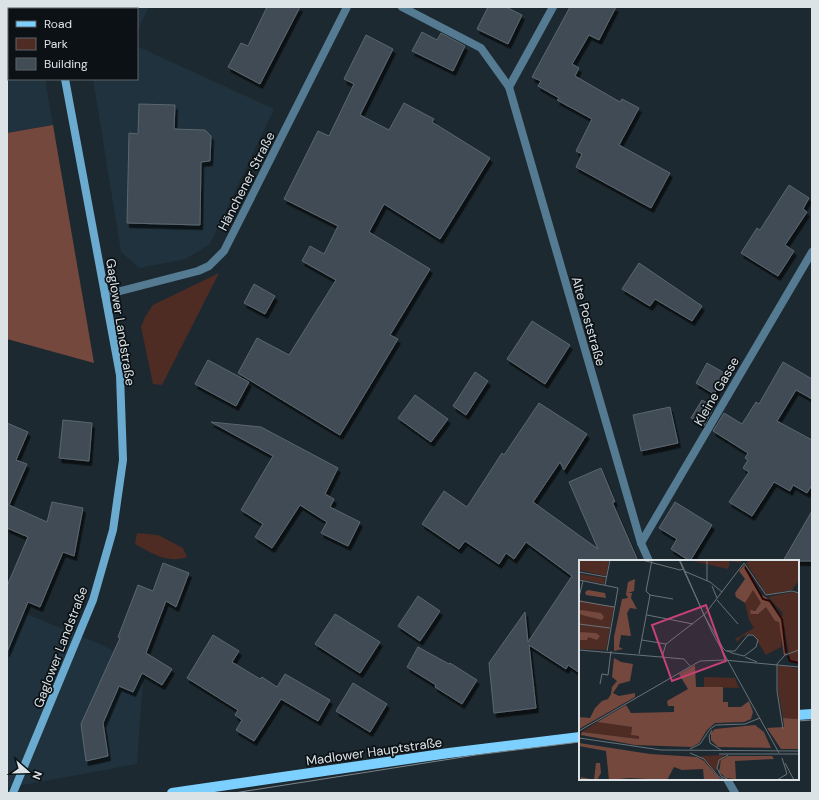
<svg xmlns="http://www.w3.org/2000/svg" width="819" height="800" font-family="'DM Sans',sans-serif">
  <defs>
    <filter id="shadow"><feDropShadow dx="2.5" dy="4.5" stdDeviation="0" flood-color="#0009"/></filter>
  </defs>
  <rect width="100%" height="100%" fill="#1d2930"/>
  <g fill="#1f323d">
    <polygon points="7,7 32,7 32,9 9,9 9,79 45,79 53,125 7,133"/>
    <polygon points="81,7 149,7 137,31 137,9 81,9"/>
    <polygon points="137,46 274,109 210,244 186,259 139,268 121,252 93,79 137,79"/>
    <polygon points="7,606 100,644 144,667 137,764 7,788"/>
  </g>
  <g fill="#4e2c24">
    <polygon points="219,273 162,385 153,384 141,327 145,317 153,305"/>
    <path d="M 137,533 L 158,535 L 183,548 L 187,557 C 167,564 152,553 135,544 Z"/>
  </g>
  <polygon fill="#75483e" points="53,125 94,363 7,339 7,133"/>
  <g fill="#3f4c54" stroke="#5a6770" filter="url(#shadow)">
    <polygon points="267,7 300,7 260,84 228,67 241,43 248,46"/>
    <polygon points="488,7 506,7 522,15 508,44 477,29"/>
    <polygon points="570,7 616,7 599,40 589,35 572,64 579,68 575,76 620,102 622,99 639,108 619,145 670,173 651,208 576,167 582,154 576,151 592,119 557,100 559,98 538,86 541,81 532,77"/>
    <polygon points="422,32 437,40 441,33 465,46 453,71 412,51"/>
    <polygon points="366,35 393,49 360,115 389,130 404,103 434,119 432,122 490,158 440,239 384,204 369,232 430,269 390,335 398,339 340,435 238,373 257,338 289,355 336,280 302,261 310,246 324,254 338,226 284,199 318,131 329,136 354,84 344,79"/>
    <polygon points="139,104 175,105 174,129 205,130 211,136 210,161 201,162 200,225 127,223 129,133 138,134"/>
    <polygon points="789,185 809,198 803,209 807,212 785,245 794,251 778,276 741,253 757,228 760,230"/>
    <polygon points="639,263 702,306 692,321 655,299 650,306 622,289"/>
    <polygon points="254,284 275,296 265,314 244,303"/>
    <polygon points="532,321 570,345 545,384 507,359"/>
    <polygon points="208,360 249,382 236,406 195,384"/>
    <polygon points="783,362 812,379 812,399 796,390 777,421 812,440 812,485 807,493 793,485 790,491 774,482 752,516 729,502 749,472 743,468 748,460 745,458 748,453 713,431 724,413 742,424 756,402 759,404"/>
    <polygon points="707,363 726,374 714,394 696,383"/>
    <polygon points="475,372 488,381 466,415 453,406"/>
    <polygon points="415,395 448,419 431,442 398,418"/>
    <polygon points="702,400 714,407 704,426 691,418"/>
    <polygon points="539,403 587,434 564,470 560,462 533,502 598,549 569,482 601,468 615,502 613,501 613,504 638,561 580,561 580,673 568,665 566,669 529,645 536,708 494,713 489,663 525,612 528,642 572,576 526,542 514,559 506,553 499,564 465,541 459,549 422,524 444,491 467,507 502,453 504,455"/>
    <polygon points="670,407 678,443 641,451 633,415"/>
    <polygon points="63,420 92,423 89,461 59,458"/>
    <polygon points="211,422 261,427 338,468 325,494 334,499 330,507 360,522 348,546 321,533 327,522 300,505 272,548 255,537 263,524 241,510 273,456"/>
    <polygon points="7,423 28,432 16,460 27,464 9,505 47,522 52,502 83,508 74,556 63,552 40,607 28,602 7,652 7,586 28,537 7,528"/>
    <polygon points="675,502 712,525 690,561 671,549 677,539 659,528"/>
    <polygon points="812,511 812,561 783,561"/>
    <polygon points="163,563 189,573 176,607 166,601 146,653 172,669 162,685 142,673 133,692 119,686 103,723 108,756 86,761 81,724 120,638 118,637 138,585 153,591"/>
    <polygon points="418,596 440,611 420,641 398,626"/>
    <polygon points="335,614 380,642 360,673 315,644"/>
    <polygon points="213,635 239,651 232,662 260,679 262,677 277,687 285,674 330,700 318,721 281,699 254,741 236,730 242,720 235,715 238,710 187,678"/>
    <polygon points="418,647 449,664 450,663 477,680 462,704 435,687 436,685 407,667"/>
    <polygon points="353,683 387,704 370,732 336,711"/>
  </g>
  <g fill="none" stroke-linecap="round" stroke-linejoin="round">
    <g stroke="#547b92" stroke-width="8">
      <polyline points="402,7 481,48 509,87 641,543 649,561"/>
      <polyline points="509,87 553,7"/>
      <polyline points="641,543 812,252"/>
      <polyline points="727,779 735,793"/>
    </g>
    <polyline stroke="#547b92" stroke-width="8" points="105,295 198,271 209,266 224,251 347,7"/>
    <g stroke="#6babcf" stroke-width="8">
      <polyline points="52,7 52,9"/>
      <polyline points="13,793 93,600 113,530 123,460 120,375 65,79"/>
    </g>
    <g stroke="#7cd0ff" stroke-width="10">
      <polyline points="798,715 812,714"/>
      <polyline points="172,793 449,753 580,737"/>
    </g>
    <g stroke="#7a8489" stroke-width="1">
      <polyline points="798,721 812,720"/>
      <polyline points="234,793 476,755 580,742"/>
    </g>
  </g>
  <g text-anchor="middle" stroke-width="3.5" stroke-linejoin="round" paint-order="stroke">
    <g font-size="13" fill="#dbe3e7" stroke="#0b1114">
      <text transform="translate(246 181) rotate(-63)" y="5">Hänchener Straße</text>
      <text transform="translate(589 321) rotate(74)" y="5">Alte Poststraße</text>
      <text transform="translate(121 322) rotate(81)" y="5">Gaglower Landstraße</text>
      <text transform="translate(716 391) rotate(-60)" y="5">Kleine Gasse</text>
      <text transform="translate(60 647) rotate(-69)" y="5">Gaglower Landstraße</text>
      <text transform="translate(374 751) rotate(-8)" y="5">Madlower Hauptstraße</text>
    </g>
  </g>
  <g transform="translate(579 560)">
    <rect width="220" height="220" fill="#1d2930"/>
    <path d="M 0,0 L 30,0 L 27,16 L 0,10 ZM 109,0 L 163,0 L 161,3 L 151,1 L 149,9 ZM 170,0 L 220,0 L 220,20 L 213,30 L 188,35 L 167,3 ZM 0,14 L 26,18 L 25,24 L 0,19 ZM 174,29 L 183,43 L 172,54 L 187,46 L 196,61 L 200,62 L 203,70 L 202,87 L 187,95 L 174,74 L 163,76 L 158,82 L 156,79 L 175,68 L 170,60 L 166,43 ZM 213,32 L 220,33 L 220,103 L 211,101 L 203,52 L 189,37 ZM 0,40 L 35,47 L 27,90 L 0,89 ZM 202,105 L 220,109 L 220,159 L 204,158 L 199,131 L 199,107 ZM 125,117 L 156,118 L 160,128 L 125,127 ZM 18,162 L 53,167 L 52,175 L 61,176 L 60,179 L 3,172 ZM 145,195 L 137,211 L 121,196 Z" fill="#4e2c24"/>
    <path d="M 165,5 L 182,34 L 188,38 L 204,58 L 207,94 L 205,96 L 200,62 L 196,61 L 187,47 L 179,54 L 172,54 L 171,50 L 176,51 L 182,43 L 174,30 L 166,43 L 157,37 L 156,33 L 166,19 L 160,11 ZM 56,19 L 55,31 L 49,33 L 53,33 L 52,38 L 58,49 L 51,48 L 48,53 L 52,76 L 42,75 L 40,87 L 44,89 L 35,91 L 35,77 L 43,39 L 49,38 L 47,34 L 49,22 ZM 9,30 L 26,33 L 27,38 L 7,35 L 6,32 ZM 2,50 L 22,53 L 25,57 L 23,60 L 3,55 L 0,53 ZM 0,72 L 17,73 L 21,76 L 18,80 L 9,77 L 8,80 L 1,80 ZM 35,98 L 42,102 L 54,104 L 51,121 L 40,124 L 34,133 L 40,136 L 56,133 L 56,137 L 0,169 L 0,157 L 11,158 L 16,148 L 23,141 L 29,139 L 32,134 L 33,127 L 38,121 L 33,117 ZM 116,105 L 117,127 L 144,127 L 144,142 L 149,142 L 149,147 L 162,147 L 170,141 L 174,152 L 172,159 L 165,162 L 136,163 L 128,170 L 120,183 L 113,187 L 56,185 L 2,175 L 3,172 L 60,179 L 60,176 L 52,175 L 53,167 L 18,162 L 47,145 L 52,153 L 95,152 L 95,146 L 89,146 L 88,141 L 109,129 L 100,114 ZM 204,158 L 220,159 L 220,189 L 202,189 L 188,168 L 205,167 ZM 176,165 L 185,172 L 192,188 L 139,187 L 132,180 L 132,173 L 136,169 ZM 0,183 L 71,194 L 118,197 L 125,201 L 142,220 L 125,220 L 124,209 L 103,210 L 95,207 L 88,220 L 50,218 L 30,220 L 27,191 L 0,186 ZM 149,196 L 193,196 L 195,199 L 156,201 L 157,219 L 147,218 L 140,212 L 142,200 ZM 17,203 L 21,203 L 22,213 L 18,220 L 2,220 L 2,217 L 15,220 Z" fill="#75483e"/>
    <path fill="none" stroke="#290401" stroke-width="2" d="M 166,7 L 184,39 L 191,41 L 203,59 L 207,93M 209,96 L 211,101 L 220,103"/>
    <path fill="none" stroke="#697379" stroke-width="1" d="M 63,0 L 101,10 L 104,9M 100,0 L 133,72 L 200,193M 101,0 L 125,55 L 144,88 L 147,91 L 149,91 L 153,93 L 165,96 L 177,87 L 179,80 L 174,75 L 169,75 L 156,91 L 148,91M 128,0 L 128,21M 105,11 L 131,22 L 143,32M 0,12 L 28,17M 0,20 L 39,28 L 28,91M 26,25 L 31,0M 133,26 L 138,38M 71,35 L 94,39M 0,37 L 4,21M 138,40 L 159,64M 0,41 L 35,47M 68,55 L 114,64M 0,64 L 31,68M 63,80 L 87,84M 0,90 L 105,99 L 111,106M 60,94 L 71,35 L 67,31 L 73,0M 83,97 L 87,84 L 126,54 L 165,3 L 187,35 L 213,31 L 220,33M 166,97 L 178,102M 21,124 L 23,114 L 29,115 L 32,91M 204,169 L 198,131 L 198,104 L 206,95 L 220,90M 133,170 L 130,176 L 131,183 L 142,190M 0,171 L 121,101 L 145,100 L 220,107M 0,178 L 82,190 L 220,191M 111,189 L 121,184 L 131,169 L 137,165 L 166,164 L 181,158M 111,193 L 125,199 L 140,217 L 146,220M 140,194 L 220,194M 149,195 L 140,200 L 138,208 L 142,216 L 150,220M 206,203 L 215,220M 38,220 L 60,220M 198,220 L 208,214 L 203,198"/>
    <path fill="#c74177" fill-opacity="0.15" stroke="#c74177" stroke-width="2" d="M 127,45 L 147,101 L 93,121 L 73,65 Z"/>
    <rect width="220" height="220" fill="none" stroke="#dbe3e7" stroke-width="2"/>
  </g>
  <rect width="819" height="800" fill="none" stroke="#dbe3e7" stroke-width="16"/>
  <rect x="8" y="8" width="130" height="72" fill="#0b1114" stroke="#5e6568"/>
  <rect x="16" y="21" width="20" height="6" fill="#7cd0ff" stroke="#5e6568"/>
  <text x="44" y="28" font-size="12" fill="#dbe3e7">Road</text>
  <rect x="16" y="38" width="20" height="12" fill="#4e2c24" stroke="#5e6568"/>
  <text x="44" y="48" font-size="12" fill="#dbe3e7">Park</text>
  <rect x="16" y="58" width="20" height="12" fill="#3f4c54" stroke="#5e6568"/>
  <text x="44" y="68" font-size="12" fill="#dbe3e7">Building</text>
  <g transform="translate(28 772) rotate(110)" stroke="#0b1114" stroke-width="3" paint-order="stroke">
  <path d="M0-3L7 15L0 10L-7 15Z" fill="#dbe3e7"/>
  <text y="-6" font-size="11" font-weight="bold" text-anchor="middle" fill="#dbe3e7">N</text>
  </g>
</svg>
